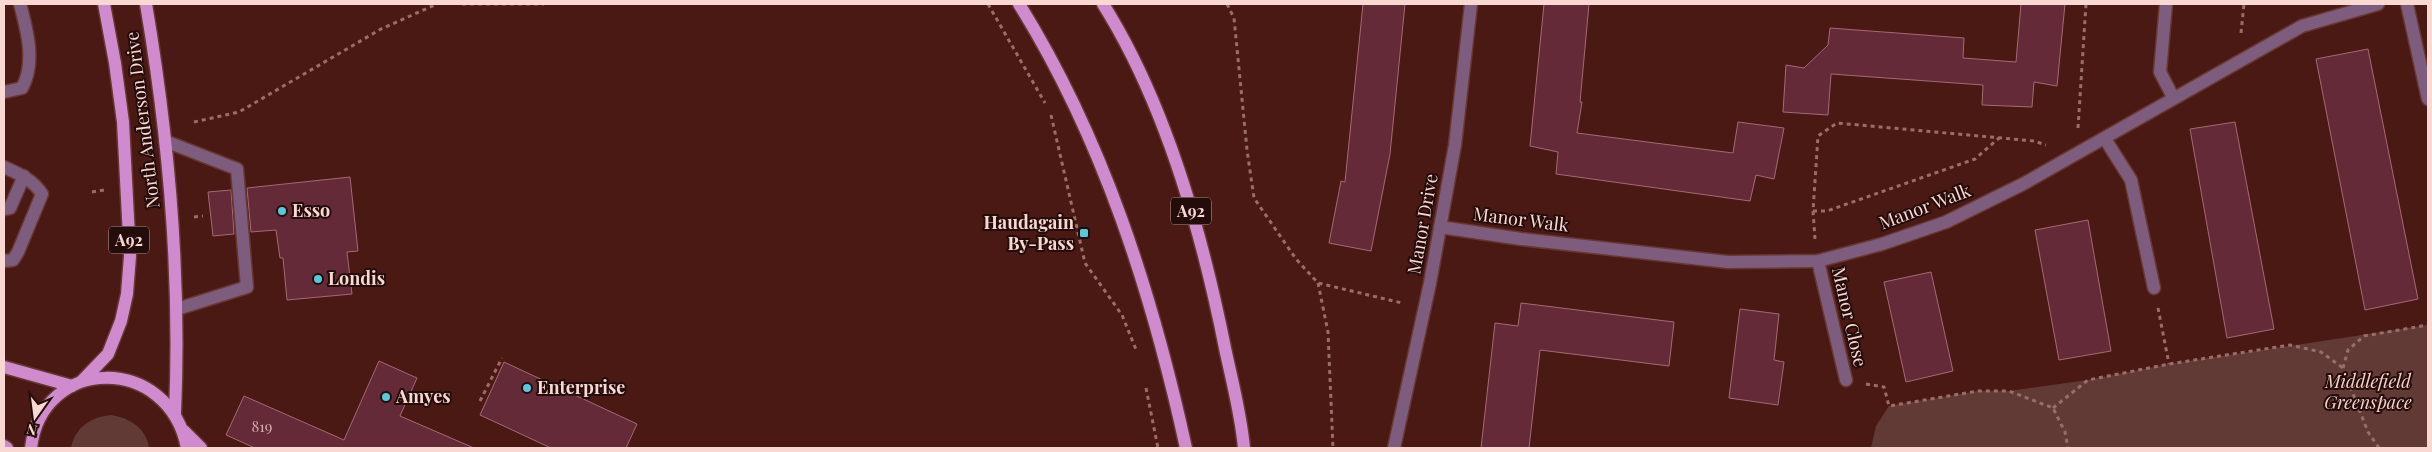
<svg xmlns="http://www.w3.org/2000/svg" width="2432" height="452" font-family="'Playfair Display',serif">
  <rect width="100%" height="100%" fill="#4b1914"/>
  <g fill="#623a35">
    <polygon points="2428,325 2428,448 1871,448 1876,426 1889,406 1978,391 2009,391 2088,380 2169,364"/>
    <path d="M 111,415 C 130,418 146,428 149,448 L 71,448 C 75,427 91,417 111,415 Z"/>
  </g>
  <g fill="#642a37" stroke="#a56974">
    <polygon points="1363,4 1405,4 1390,154 1371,251 1329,243 1341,181 1345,182"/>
    <polygon points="1544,4 1589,4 1580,102 1582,102 1577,133 1733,153 1738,122 1784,128 1774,179 1756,175 1750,201 1556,174 1558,152 1530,146"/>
    <polygon points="2021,4 2065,4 2057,86 2034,82 2032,107 1982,105 1983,85 1831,74 1828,115 1783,112 1786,65 1804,68 1828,45 1830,28 1964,38 1963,58 2016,62"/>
    <polygon points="2368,49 2418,299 2365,310 2316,59"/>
    <polygon points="2235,122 2274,329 2227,338 2190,129"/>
    <polygon points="350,177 358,251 347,252 352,294 287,300 283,258 280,258 276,230 251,232 247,188"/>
    <polygon points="231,190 234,234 213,236 208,192"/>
    <polygon points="2088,220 2111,351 2059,360 2035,230"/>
    <polygon points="1931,272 1953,371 1906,382 1884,282"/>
    <polygon points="1521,303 1674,322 1669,366 1540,350 1529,448 1481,448 1495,323 1518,326"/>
    <polygon points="1740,309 1779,314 1774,360 1784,362 1778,405 1729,398"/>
    <polygon points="379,361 417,378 400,416 474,448 255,448 226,435 244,396 344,440"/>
    <polygon points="504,362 637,424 626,448 551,448 480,415"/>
  </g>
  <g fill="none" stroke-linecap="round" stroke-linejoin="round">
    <g stroke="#673732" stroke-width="15">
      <g id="minor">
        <polyline points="2166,4 2160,72 2173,97"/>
        <polyline points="2407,4 2428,99"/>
        <path d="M 4,92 L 22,88 C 36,63 27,30 20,4"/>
        <polyline points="2105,139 2131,180 2154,288"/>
        <polyline points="165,141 237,169 247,287 177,309"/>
        <path d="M 4,167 C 19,174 32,179 42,194 L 18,252 L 13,260 L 4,261"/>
        <polyline points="4,209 10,208 24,176"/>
        <polyline points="1440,227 1521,239 1728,262 1818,261 1882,244 1946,222 2023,184 2302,26 2378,4"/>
        <polyline points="1818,261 1846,380"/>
        <polyline points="1394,448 1430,283 1455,145 1471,4"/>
      </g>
    </g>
    <g stroke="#673732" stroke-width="15">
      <g id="major">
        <path d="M 146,4 C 169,139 181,276 175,413"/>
        <path d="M 1019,4 C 1103,139 1152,293 1186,448"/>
        <path d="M 1103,4 C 1166,104 1202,233 1225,348 C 1232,381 1241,414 1244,448"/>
        <polyline points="4,367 72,386"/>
        <polyline points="82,381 108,354 121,321 127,294 130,256 123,122 115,63 104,4"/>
        <polyline points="184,431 201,448"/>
        <polyline points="4,446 7,448"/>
        <path d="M 31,448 C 42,355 169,354 187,448"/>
      </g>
    </g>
    <g stroke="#996e69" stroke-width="3" stroke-dasharray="4 4" stroke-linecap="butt">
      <polyline points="462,4 544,4"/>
      <polyline points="988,4 1045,103"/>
      <polyline points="1227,4 1234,18 1247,150 1254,198 1296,259 1318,283 1402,303"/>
      <polyline points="2241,33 2244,4"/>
      <polyline points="1051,115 1085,263 1122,315 1137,352"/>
      <polyline points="194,122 239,112 381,29 437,4"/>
      <polyline points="2078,128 2086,4"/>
      <polyline points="92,192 104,190"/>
      <polyline points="1813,211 1827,211 1975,159 1999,138"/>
      <polyline points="194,217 203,216"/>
      <polyline points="1815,239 1813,211 1818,136 1837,123 2034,141 2046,145"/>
      <polyline points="1318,283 1328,332 1333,448"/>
      <polyline points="2158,308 2169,364"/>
      <polyline points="1866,384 1884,387 1889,406 1978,391 2009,391 2053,408 2065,432 2068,448"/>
      <polyline points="1146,388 1158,448"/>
      <polyline points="480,401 502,358"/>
      <polyline points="2053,408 2088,380 2169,364 2290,345 2321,352 2343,368"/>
      <polyline points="2379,448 2368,432 2343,368 2348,350 2364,336 2428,325"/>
    </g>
    <use href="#minor" stroke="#7e5c7d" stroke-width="12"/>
    <use href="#major" stroke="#d08ace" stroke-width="12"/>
  </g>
  <g fill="#53cbdb" stroke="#230c0a" stroke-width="2">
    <circle cx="282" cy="211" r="5"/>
    <rect x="1079" y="228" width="10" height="10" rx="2.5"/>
    <circle cx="318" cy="279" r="5"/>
    <circle cx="527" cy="388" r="5"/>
    <circle cx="386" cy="397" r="5"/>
  </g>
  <g text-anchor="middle" stroke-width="4" stroke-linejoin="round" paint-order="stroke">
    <g font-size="15" fill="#d4acab">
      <text x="262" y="432">819</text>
    </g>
    <g fill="#230c0a" stroke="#b99a96" stroke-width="1">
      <rect x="1171" y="197.5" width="40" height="27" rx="4"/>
      <rect x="109" y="226.5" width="40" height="27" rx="4"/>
    </g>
    <g font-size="16" font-weight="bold" fill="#f9d7d2">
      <text x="1191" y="217">A92</text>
      <text x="129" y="246">A92</text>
    </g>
    <g font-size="18" fill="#f9d7d2" stroke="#230c0a">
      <text transform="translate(143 120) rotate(-97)" y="6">North Anderson Drive</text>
      <text transform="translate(1925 207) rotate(-21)" y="6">Manor Walk</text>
      <text transform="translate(1521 220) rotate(7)" y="6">Manor Walk</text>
      <text transform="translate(1423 224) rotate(-80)" y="6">Manor Drive</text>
      <text transform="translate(1849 317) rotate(77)" y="6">Manor Close</text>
    </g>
    <g font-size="18" font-weight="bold" fill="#f9d7d2" stroke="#230c0a" text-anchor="start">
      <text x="292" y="217">Esso</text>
      <text x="1074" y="229" text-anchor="end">Haudagain<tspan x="1074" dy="21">By-Pass</tspan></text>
      <text x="328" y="285">Londis</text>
      <text x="537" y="394">Enterprise</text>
      <text x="396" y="403">Amyes</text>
    </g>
    <g font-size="18" font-style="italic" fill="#f7d0ca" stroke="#230c0a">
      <text x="2368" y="388">Middlefield<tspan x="2368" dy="21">Greenspace</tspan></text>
    </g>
  </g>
  <rect width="2432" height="452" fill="none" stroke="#f9d7d2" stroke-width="10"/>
  <g transform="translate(35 417) rotate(194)" stroke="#230c0a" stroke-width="4" paint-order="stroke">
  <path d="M0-4L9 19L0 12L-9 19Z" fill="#f9d7d2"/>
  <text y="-8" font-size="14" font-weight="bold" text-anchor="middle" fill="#f9d7d2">N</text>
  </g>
</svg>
